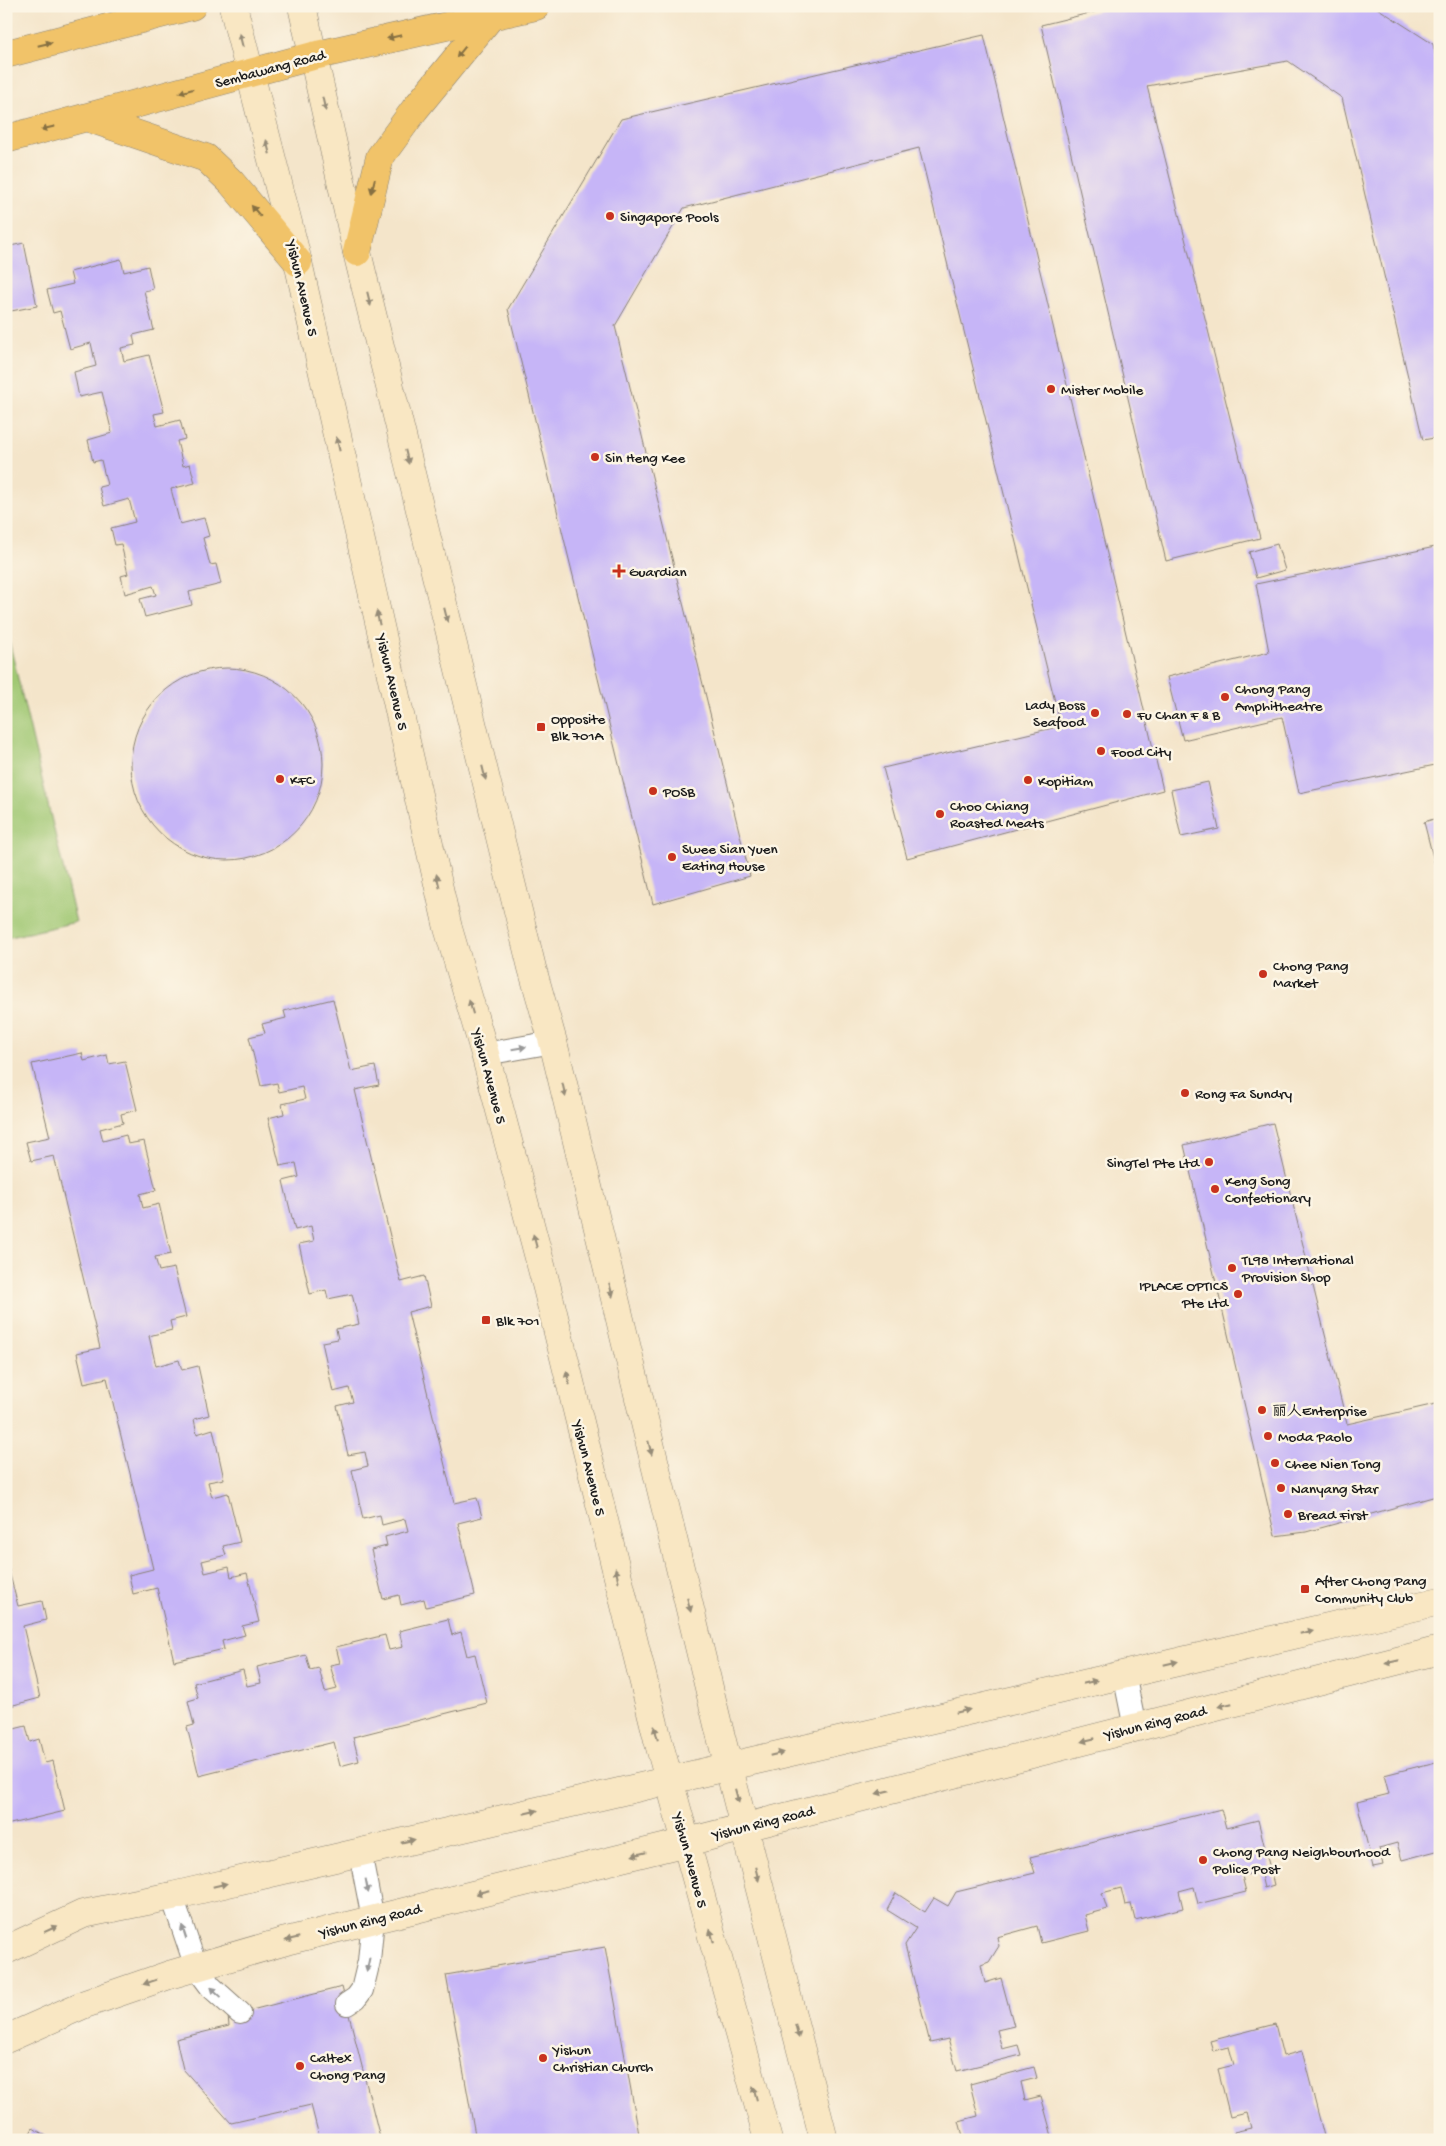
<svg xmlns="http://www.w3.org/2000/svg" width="1446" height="2146" font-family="'Gochi Hand','LXGW WenKai TC',sans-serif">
  <rect width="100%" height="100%" fill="#fcf5e5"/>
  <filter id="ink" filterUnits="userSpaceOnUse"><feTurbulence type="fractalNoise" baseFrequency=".02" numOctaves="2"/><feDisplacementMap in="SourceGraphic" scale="10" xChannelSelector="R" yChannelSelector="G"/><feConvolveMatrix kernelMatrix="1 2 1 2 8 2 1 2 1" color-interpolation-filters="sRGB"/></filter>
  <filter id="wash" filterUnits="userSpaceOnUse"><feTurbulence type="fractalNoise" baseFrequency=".0096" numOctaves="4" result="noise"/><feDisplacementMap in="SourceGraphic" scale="20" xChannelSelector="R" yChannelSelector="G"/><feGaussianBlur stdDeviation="1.12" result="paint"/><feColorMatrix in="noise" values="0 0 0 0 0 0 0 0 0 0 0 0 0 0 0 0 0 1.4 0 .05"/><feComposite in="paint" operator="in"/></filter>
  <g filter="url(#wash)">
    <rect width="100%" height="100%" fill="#f4e5ca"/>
    <polygon fill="#a0c873" stroke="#5e7248" points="6,628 76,922 6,938"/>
    <g id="blocks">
      <g fill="#c6b5f7">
        <polygon points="1118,6 1374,6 1433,44 1440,77 1440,437 1423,440 1342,98 1288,61 1147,86 1260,538 1166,561 1041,25"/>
        <polygon points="984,35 1163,790 907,858 883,768 1061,726 919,148 684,208 615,326 750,876 653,904 508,309 621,119"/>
        <polygon points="24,243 37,306 6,312 6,247"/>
        <polygon points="121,259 124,272 148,266 153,289 144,291 154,330 133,335 135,345 121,348 124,361 149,355 164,412 154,414 157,426 180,420 185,439 177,441 183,466 190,464 195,483 171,489 180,524 204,518 209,536 203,538 210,565 216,564 221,584 189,592 192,605 145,617 140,599 156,595 153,586 125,594 121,576 128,574 121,544 115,545 111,528 135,522 129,499 104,506 99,487 107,485 101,460 93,462 88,440 112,433 102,392 79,397 74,372 96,366 91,343 70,349 60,311 53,313 47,290 73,284 70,272"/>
        <polygon points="1277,544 1285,570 1256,578 1249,552"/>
        <polygon points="1440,546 1440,764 1299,793 1282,717 1183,740 1167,677 1269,652 1256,584"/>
        <circle cx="227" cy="764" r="96"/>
        <polygon points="1208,782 1219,829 1181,837 1171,790"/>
        <polygon points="1440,817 1440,881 1439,881 1424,822"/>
        <polygon points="333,999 351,1071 375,1066 379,1085 355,1090 401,1282 424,1276 431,1306 408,1312 454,1503 477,1498 482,1517 458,1523 475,1595 426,1607 424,1599 401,1605 399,1595 383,1599 371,1550 387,1546 385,1537 408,1531 405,1519 382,1525 380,1515 363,1519 352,1470 368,1466 365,1452 348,1455 337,1406 353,1402 349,1388 333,1392 322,1342 338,1339 336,1329 359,1324 352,1294 328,1299 326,1290 310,1294 299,1244 314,1241 311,1226 295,1230 283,1181 299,1177 296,1163 280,1166 268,1118 284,1114 282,1104 305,1099 302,1087 279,1092 277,1083 261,1086 249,1037 265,1033 262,1024 286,1018 284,1011"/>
        <polygon points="82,1053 84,1061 107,1055 109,1064 125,1061 137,1110 121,1114 123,1123 100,1129 103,1141 126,1135 128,1144 144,1141 156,1190 140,1194 143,1208 159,1204 171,1254 155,1257 159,1271 174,1268 186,1317 170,1321 172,1330 149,1336 156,1366 179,1360 182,1370 198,1366 209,1415 194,1419 197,1434 213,1429 224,1479 208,1482 212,1497 228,1493 240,1542 223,1546 226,1555 202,1561 205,1573 229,1567 231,1577 247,1573 259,1622 242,1626 245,1635 222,1641 224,1649 174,1661 157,1588 133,1594 129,1575 153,1569 107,1378 84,1383 77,1353 100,1348 54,1156 31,1161 26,1142 50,1137 32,1064"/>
        <polygon points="1273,1123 1347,1424 1440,1403 1440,1495 1306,1532 1275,1536 1184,1145"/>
        <polygon points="6,1559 18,1606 42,1601 46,1620 23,1626 40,1698 6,1707"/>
        <polygon points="448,1619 452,1635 461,1632 467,1656 475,1654 487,1703 353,1737 359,1761 340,1766 334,1742 199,1776 187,1727 194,1725 188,1701 198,1698 194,1683 243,1670 247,1686 261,1683 257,1667 306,1655 310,1670 319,1668 325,1692 337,1689 330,1665 340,1663 336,1647 385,1635 389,1650 403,1647 399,1631"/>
        <polygon points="26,1726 30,1742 39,1739 45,1763 53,1761 65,1811 6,1825 6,1731"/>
        <polygon points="1440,1761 1440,1850 1402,1860 1397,1843 1379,1848 1383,1865 1373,1867 1357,1802 1389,1794 1384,1775"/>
        <polygon points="1221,1809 1226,1828 1258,1820 1274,1885 1264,1888 1260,1871 1242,1876 1246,1892 1198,1904 1194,1887 1179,1891 1183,1908 1135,1920 1131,1904 1125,1905 1121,1888 1102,1893 1107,1909 1085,1915 1089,1931 1041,1943 1037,1926 997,1937 999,1946 989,1962 981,1965 985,1983 1001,1978 1014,2026 997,2030 1002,2049 1018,2045 1021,2055 957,2071 948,2039 930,2043 905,1945 916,1928 887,1910 896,1893 925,1912 934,1898 948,1906 956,1892 1035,1873 1030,1857"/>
        <polygon points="605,1947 640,2140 476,2140 446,1975"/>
        <polygon points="342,1987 380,2138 320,2140 311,2105 231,2123 183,2069 176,2039 229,2026 228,2016"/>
        <polygon points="1275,2024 1283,2056 1302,2051 1325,2140 1236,2140 1234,2132 1251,2128 1247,2113 1230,2117 1218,2069 1234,2065 1229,2047 1213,2051 1210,2041"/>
        <polygon points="1034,2067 1037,2078 1021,2082 1025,2100 1041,2096 1053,2140 964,2140 959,2121 978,2116 970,2084"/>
        <polygon points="33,2128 53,2140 26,2140"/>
      </g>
    </g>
  </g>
  <g filter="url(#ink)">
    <use href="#blocks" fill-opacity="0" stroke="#888073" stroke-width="1"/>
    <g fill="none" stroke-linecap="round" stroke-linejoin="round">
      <g stroke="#888073" stroke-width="24">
        <g id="lane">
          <polyline points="485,1054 553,1042"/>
          <polyline points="1124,1674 1135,1728"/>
          <polyline points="172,1896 196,1967 211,1987 240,2013"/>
          <polyline points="347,2004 356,1998 362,1990 369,1961 373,1919 360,1852"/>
        </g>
      </g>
      <g stroke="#888073" stroke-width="29">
        <g id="secondary">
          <polyline points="233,6 298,262 448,928 485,1054 547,1288 658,1740 768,2140"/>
          <polyline points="302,6 357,252 532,968 553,1042 718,1725 824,2140"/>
          <polyline points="6,1950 83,1914 172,1896 1440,1601"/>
          <polyline points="6,2039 85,2004 169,1975 286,1941 687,1842 1440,1650"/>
        </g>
      </g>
      <g stroke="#888073" stroke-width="29">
        <g id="primary">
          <polyline points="6,54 192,6"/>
          <polyline points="89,118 206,158 231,182 298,262"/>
          <polyline points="6,139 313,56 536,6"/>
          <polyline points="357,252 380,157 415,109 492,15"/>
        </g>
      </g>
      <use href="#lane" stroke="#fff" stroke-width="22"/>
      <use href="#secondary" stroke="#f9e7c3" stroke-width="28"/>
      <use href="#primary" stroke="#f1c369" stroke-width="28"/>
    </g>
    <defs><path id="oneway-solid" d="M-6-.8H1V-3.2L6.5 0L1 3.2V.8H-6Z" transform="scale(1.25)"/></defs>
    <g fill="#867042">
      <use href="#oneway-solid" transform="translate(394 37) rotate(167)"/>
      <use href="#oneway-solid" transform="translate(45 44) rotate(-13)"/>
      <use href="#oneway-solid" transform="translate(461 52) rotate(129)"/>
      <use href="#oneway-solid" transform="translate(186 91) rotate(164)"/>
      <use href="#oneway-solid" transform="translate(48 128) rotate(166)"/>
      <use href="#oneway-solid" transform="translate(373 186) rotate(104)"/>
      <use href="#oneway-solid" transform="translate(256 211) rotate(-130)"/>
    </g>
    <g fill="#968c78">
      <use href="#oneway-solid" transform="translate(241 40) rotate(-104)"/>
      <use href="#oneway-solid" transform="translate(324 104) rotate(77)"/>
      <use href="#oneway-solid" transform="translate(268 147) rotate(-104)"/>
      <use href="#oneway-solid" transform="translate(369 299) rotate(76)"/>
      <use href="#oneway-solid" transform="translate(338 444) rotate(-103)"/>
      <use href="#oneway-solid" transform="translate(407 457) rotate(76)"/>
      <use href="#oneway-solid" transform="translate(446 615) rotate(76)"/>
      <use href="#oneway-solid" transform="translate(378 618) rotate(-103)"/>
      <use href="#oneway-solid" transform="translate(484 773) rotate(76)"/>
      <use href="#oneway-solid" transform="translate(438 881) rotate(-103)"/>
      <use href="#oneway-solid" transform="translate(471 1007) rotate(-106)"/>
      <use href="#oneway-solid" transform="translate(564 1090) rotate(77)"/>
      <use href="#oneway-solid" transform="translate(535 1241) rotate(-105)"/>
      <use href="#oneway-solid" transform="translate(611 1290) rotate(76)"/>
      <use href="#oneway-solid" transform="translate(568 1378) rotate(-103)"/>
      <use href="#oneway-solid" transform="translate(650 1448) rotate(76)"/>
      <use href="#oneway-solid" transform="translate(617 1575) rotate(-104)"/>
      <use href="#oneway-solid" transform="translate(689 1605) rotate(76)"/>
      <use href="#oneway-solid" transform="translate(1307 1632) rotate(-13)"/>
      <use href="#oneway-solid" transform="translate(1392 1662) rotate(166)"/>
      <use href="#oneway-solid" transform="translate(1171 1663) rotate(-13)"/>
      <use href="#oneway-solid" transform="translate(1090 1682) rotate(-13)"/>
      <use href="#oneway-solid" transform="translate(1225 1705) rotate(166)"/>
      <use href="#oneway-solid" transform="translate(963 1711) rotate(-13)"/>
      <use href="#oneway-solid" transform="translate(656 1733) rotate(-104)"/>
      <use href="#oneway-solid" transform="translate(1088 1740) rotate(166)"/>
      <use href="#oneway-solid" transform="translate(777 1754) rotate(-13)"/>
      <use href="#oneway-solid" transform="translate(883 1792) rotate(166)"/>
      <use href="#oneway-solid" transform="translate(737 1796) rotate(75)"/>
      <use href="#oneway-solid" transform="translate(531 1812) rotate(-13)"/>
      <use href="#oneway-solid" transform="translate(408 1841) rotate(-13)"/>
      <use href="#oneway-solid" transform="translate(639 1854) rotate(166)"/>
      <use href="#oneway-solid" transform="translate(757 1874) rotate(76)"/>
      <use href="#oneway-solid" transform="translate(220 1885) rotate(-13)"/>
      <use href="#oneway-solid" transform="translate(482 1892) rotate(166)"/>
      <use href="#oneway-solid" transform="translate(51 1929) rotate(-25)"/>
      <use href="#oneway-solid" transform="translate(712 1936) rotate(-105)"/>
      <use href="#oneway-solid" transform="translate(292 1939) rotate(166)"/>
      <use href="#oneway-solid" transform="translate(150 1982) rotate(161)"/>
      <use href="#oneway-solid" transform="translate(797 2031) rotate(76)"/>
      <use href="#oneway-solid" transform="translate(755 2093) rotate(-105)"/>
    </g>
    <g fill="#999">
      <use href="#oneway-solid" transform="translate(519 1048) rotate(-10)"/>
      <use href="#oneway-solid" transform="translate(367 1886) rotate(79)"/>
      <use href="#oneway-solid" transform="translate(184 1932) rotate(-108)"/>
      <use href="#oneway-solid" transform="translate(368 1965) rotate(102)"/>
      <use href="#oneway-solid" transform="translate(216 1992) rotate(-137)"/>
    </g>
  </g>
  <g fill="#c8321e" stroke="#fcf5e5" stroke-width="2">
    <circle cx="610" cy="216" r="5"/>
    <circle cx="1051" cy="389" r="5"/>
    <circle cx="595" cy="457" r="5"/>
    <path d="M616.5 563.5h5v5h5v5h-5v5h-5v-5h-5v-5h5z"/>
    <circle cx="1225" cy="697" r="5"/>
    <circle cx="1095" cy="713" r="5"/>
    <circle cx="1127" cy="714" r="5"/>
    <rect x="536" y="722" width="10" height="10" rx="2.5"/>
    <circle cx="1101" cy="751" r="5"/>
    <circle cx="280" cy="779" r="5"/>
    <circle cx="1028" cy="780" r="5"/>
    <circle cx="653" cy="791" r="5"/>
    <circle cx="940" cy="814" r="5"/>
    <circle cx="672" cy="857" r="5"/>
    <circle cx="1263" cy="974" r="5"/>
    <circle cx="1185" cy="1093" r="5"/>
    <circle cx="1209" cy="1162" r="5"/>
    <circle cx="1215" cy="1189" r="5"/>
    <circle cx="1232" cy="1268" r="5"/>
    <circle cx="1238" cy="1294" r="5"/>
    <rect x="481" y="1315" width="10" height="10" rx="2.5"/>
    <circle cx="1262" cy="1410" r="5"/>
    <circle cx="1268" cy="1436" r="5"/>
    <circle cx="1275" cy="1463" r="5"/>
    <circle cx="1281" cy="1488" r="5"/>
    <circle cx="1288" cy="1514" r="5"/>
    <rect x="1300" y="1584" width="10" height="10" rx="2.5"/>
    <circle cx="1203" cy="1860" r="5"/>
    <circle cx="543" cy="2058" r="5"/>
    <circle cx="300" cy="2066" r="5"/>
  </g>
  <g text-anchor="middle" stroke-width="5" stroke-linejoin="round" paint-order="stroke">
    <g font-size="15" fill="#1c1c1c" stroke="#fcf5e5">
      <text transform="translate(270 68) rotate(-15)" y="5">Sembawang Road</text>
      <text transform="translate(303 288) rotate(77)" y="5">Yishun Avenue 5</text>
      <text transform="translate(393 682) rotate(77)" y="5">Yishun Avenue 5</text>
      <text transform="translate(490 1076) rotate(75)" y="5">Yishun Avenue 5</text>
      <text transform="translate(590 1468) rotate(76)" y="5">Yishun Avenue 5</text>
      <text transform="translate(1155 1722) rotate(-14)" y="5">Yishun Ring Road</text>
      <text transform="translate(763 1822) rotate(-14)" y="5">Yishun Ring Road</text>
      <text transform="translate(691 1860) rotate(75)" y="5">Yishun Avenue 5</text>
      <text transform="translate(370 1920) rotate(-14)" y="5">Yishun Ring Road</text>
    </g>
    <g font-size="15" fill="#1c1c1c" stroke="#fcf5e5" text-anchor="start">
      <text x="620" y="221">Singapore Pools</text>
      <text x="1061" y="394">Mister Mobile</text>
      <text x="605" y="462">Sin Heng Kee</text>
      <text x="629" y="576">Guardian</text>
      <text x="1235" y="693">Chong Pang<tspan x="1235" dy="17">Amphitheatre</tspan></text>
      <text x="1085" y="709" text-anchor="end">Lady Boss<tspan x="1085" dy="17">Seafood</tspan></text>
      <text x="1137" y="719">Fu Chan F &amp; B</text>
      <text x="551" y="723">Opposite<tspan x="551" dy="17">Blk 701A</tspan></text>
      <text x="1111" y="756">Food City</text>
      <text x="290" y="784">KFC</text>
      <text x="1038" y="785">Kopitiam</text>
      <text x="663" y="796">POSB</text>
      <text x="950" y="810">Choo Chiang<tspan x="950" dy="17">Roasted Meats</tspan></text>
      <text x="682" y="853">Swee Sian Yuen<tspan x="682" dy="17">Eating House</tspan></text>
      <text x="1273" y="970">Chong Pang<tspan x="1273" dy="17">Market</tspan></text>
      <text x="1195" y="1098">Rong Fa Sundry</text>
      <text x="1199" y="1167" text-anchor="end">SingTel Pte Ltd</text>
      <text x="1225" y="1185">Keng Song<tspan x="1225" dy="17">Confectionary</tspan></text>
      <text x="1242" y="1264">TL98 International<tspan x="1242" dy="17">Provision Shop</tspan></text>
      <text x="1228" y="1290" text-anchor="end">IPLACE OPTICS<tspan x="1228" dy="17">Pte Ltd</tspan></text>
      <text x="496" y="1325">Blk 701</text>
      <text x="1272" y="1415">丽人Enterprise</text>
      <text x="1278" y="1441">Moda Paolo</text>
      <text x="1285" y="1468">Chee Nien Tong</text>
      <text x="1291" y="1493">Nanyang Star</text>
      <text x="1298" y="1519">Bread First</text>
      <text x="1315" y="1585">After Chong Pang<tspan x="1315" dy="17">Community Club</tspan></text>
      <text x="1213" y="1856">Chong Pang Neighbourhood<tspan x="1213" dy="17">Police Post</tspan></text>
      <text x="553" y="2054">Yishun<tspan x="553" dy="17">Christian Church</tspan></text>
      <text x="310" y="2062">Caltex<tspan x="310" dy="17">Chong Pang</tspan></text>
    </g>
  </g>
  <rect width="1446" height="2146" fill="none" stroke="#fcf5e5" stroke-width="25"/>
</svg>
